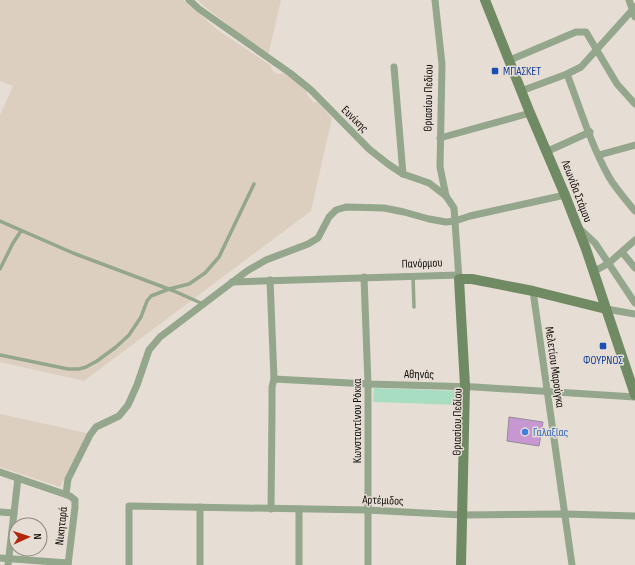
<svg xmlns="http://www.w3.org/2000/svg" width="635" height="565" font-family="'Sofia Sans Condensed',sans-serif">
  <rect width="100%" height="100%" fill="#e6ddd4"/>
  <g fill="#ddcfc0">
    <polygon points="0,0 183,0 219,31 270,65 272,70 277,74 283,73 301,85 307,91 307,95 313,102 317,102 332,118 311,211 84,381 0,362 0,115 13,86 0,81"/>
    <polygon points="198,0 281,0 268,56 205,7"/>
    <polygon points="0,414 87,433 60,487 0,467"/>
  </g>
  <polygon fill="#a9ddc2" points="374,388 461,391 460,405 373,402"/>
  <polygon fill="#c697d1" stroke="#948d96" points="509,417 543,422 539,446 507,441"/>
  <g fill="none" stroke-linecap="round" stroke-linejoin="round">
    <g stroke="#94a68c" stroke-width="3.5">
      <polyline points="0,221 73,253 174,291 203,304"/>
      <polyline points="0,269 13,243 21,231"/>
      <polyline points="413,276 414,307"/>
      <polyline points="0,355 68,369 79,369 86,367 97,361 116,347 129,335 141,317 147,301 151,296 169,289 189,284 205,273 219,257 254,184"/>
    </g>
    <g stroke="#94a68c" stroke-width="7">
      <polyline points="189,0 199,9 290,73 311,90 369,149 388,164 403,174 429,183 446,196 454,208 459,279"/>
      <polyline points="435,0 442,64 440,167 446,196"/>
      <polyline points="629,0 635,17"/>
      <polyline points="510,60 576,32 586,32 617,84 635,104"/>
      <polyline points="394,67 403,174"/>
      <path d="M 567,74 C 580,108 591,145 609,177 C 616,189 626,200 635,211"/>
      <polyline points="521,91 567,74 581,67 635,7"/>
      <polyline points="440,138 530,113"/>
      <polyline points="548,151 590,132"/>
      <polyline points="599,155 635,145"/>
      <polyline points="579,228 595,243 635,303"/>
      <polyline points="622,252 635,268"/>
      <polyline points="593,272 609,263 635,240"/>
      <polyline points="364,277 368,384 368,565"/>
      <polyline points="270,280 274,379 272,387 272,412 271,509"/>
      <polyline points="232,282 459,275"/>
      <polyline points="533,291 572,565"/>
      <polyline points="606,309 635,314"/>
      <polyline points="274,379 368,384 475,387 635,397"/>
      <polyline points="0,472 70,496 75,500 75,507 68,565"/>
      <polyline points="66,494 68,479 90,435 96,427 119,416 128,405 137,385 149,350 160,337 247,271 266,260 308,244 318,238 329,217 336,210 346,207 384,208 404,212 429,219 446,222 455,221 470,216 565,195"/>
      <polyline points="299,509 299,565"/>
      <polyline points="0,512 14,513"/>
      <polyline points="0,558 68,563"/>
      <polyline points="8,565 18,478"/>
      <polyline points="129,565 129,506 367,510 462,515 565,514 635,516"/>
      <polyline points="200,565 200,507"/>
    </g>
    <g stroke="#708a63" stroke-width="10">
      <polyline points="485,0 530,113 565,195 586,249 635,395"/>
      <polyline points="461,565 465,386 459,279 472,279 533,291 606,309"/>
    </g>
  </g>
  <g fill="#1a4fb4" stroke="#e6ddd4" stroke-width="1.5">
    <rect x="491" y="67" width="8" height="8" rx="2"/>
    <rect x="599" y="342" width="8" height="8" rx="2"/>
  </g>
  <circle fill="#3f7fe0" stroke="#e6ddd4" stroke-width="1.5" cx="525" cy="432" r="4"/>
  <g text-anchor="middle" stroke-width="3" stroke-linejoin="round" paint-order="stroke">
    <g font-size="12" fill="#164399" stroke="#e6ddd4" text-anchor="start">
      <text x="503" y="75">ΜΠΑΣΚΕΤ</text>
      <text x="603" y="364" text-anchor="middle">ΦΟΥΡΝΟΣ</text>
    </g>
    <g font-size="12" fill="#100e0b" stroke="#e6ddd4">
      <text transform="translate(428 98) rotate(-89)" y="4">Θριασίου Πεδίου</text>
      <text transform="translate(355 119) rotate(45)" y="4">Ευνίκης</text>
      <text transform="translate(577 191) rotate(69)" y="4">Λεωνίδα Στάμου</text>
      <text transform="translate(422 263) rotate(-2)" y="4">Πανόρμου</text>
      <text transform="translate(555 367) rotate(82)" y="4">Μελετίου Μαρούγκα</text>
      <text transform="translate(419 374) rotate(1)" y="4">Αθηνάς</text>
      <text transform="translate(357 421) rotate(-90)" y="4">Κωνσταντίνου Ρόκκα</text>
      <text transform="translate(457 422) rotate(-89)" y="4">Θριασίου Πεδίου</text>
      <text transform="translate(383 500) rotate(2)" y="4">Αρτέμιδος</text>
      <text transform="translate(61 526) rotate(-84)" y="4">Νικηταρά</text>
    </g>
    <g font-size="12" fill="#366cbe" stroke="#e6ddd4" text-anchor="start">
      <text x="533" y="436">Γαλαξίας</text>
    </g>
  </g>
  <g transform="translate(28 537) rotate(87)"><circle r="19" fill="#e6ddd4" stroke="#908a84"/>
  <path d="M0-3L7 15L0 10L-7 15Z" fill="#b3260a"/>
  <text y="-6" font-size="11" font-weight="bold" text-anchor="middle" fill="#100e0b">N</text>
  </g>
</svg>
